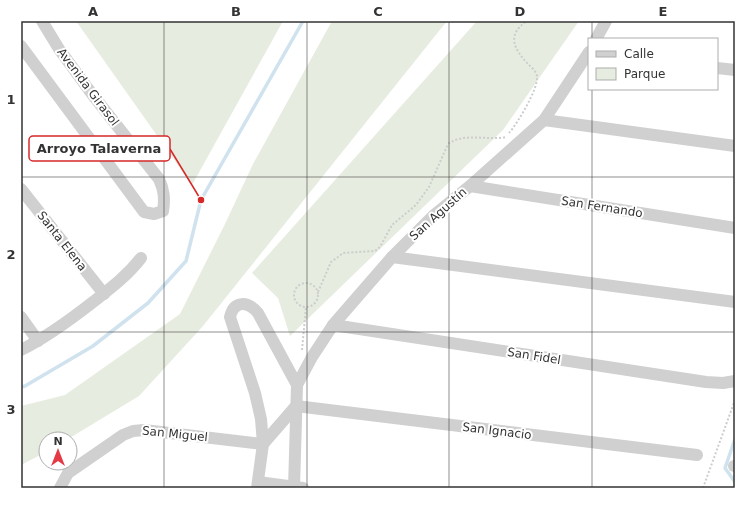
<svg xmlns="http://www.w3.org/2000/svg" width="756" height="509" font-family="'DejaVu Sans',sans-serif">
  <rect width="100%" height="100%" fill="#fff"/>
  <g fill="#e6ecdf">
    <polygon points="76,21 283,21 192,185"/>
    <polygon points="332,21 447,21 203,326 139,396 68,439 46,439 46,452 21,465 21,406 65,395 180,314 225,224 253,164"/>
    <polygon points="477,21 579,21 503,130 290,336 278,298 252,273"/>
  </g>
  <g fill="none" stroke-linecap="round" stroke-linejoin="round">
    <g stroke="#cfe2ee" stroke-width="3.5">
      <polyline points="21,387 25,386 93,346 148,303 186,261 201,200 303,21"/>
      <polyline points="735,439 725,468 735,482"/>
    </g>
    <g stroke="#cdcdcd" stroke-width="2" stroke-dasharray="2 2" stroke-linecap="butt">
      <path d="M 509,133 C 517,124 539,88 537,76 C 536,71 531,67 528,64 C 514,49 506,35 527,21"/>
      <circle cx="306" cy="295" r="12"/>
      <path d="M 318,292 L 331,262 L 338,257 L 343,253 L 375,251 L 380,247 L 392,225 L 416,205 L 429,187 L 448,144 C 464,132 488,141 506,137"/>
      <polyline points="302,350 306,307"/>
      <polyline points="703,488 735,400"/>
    </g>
    <g stroke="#d0d0d0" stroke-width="12">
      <polyline points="596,39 606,21"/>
      <path d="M 21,46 L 144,212 L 154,214 L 163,211 C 165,198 164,190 159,179 L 92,94 L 59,49 L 42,21"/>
      <polyline points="717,68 735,70"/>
      <polyline points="544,120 735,146"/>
      <polyline points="470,186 735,228"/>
      <polyline points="21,189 104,294"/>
      <polyline points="392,257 735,302"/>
      <polyline points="21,317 38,341"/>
      <polyline points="333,325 706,382 723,383 735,381"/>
      <path d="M 21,350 C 47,337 70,320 93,302 C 111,288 127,276 141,258"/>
      <polyline points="297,385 312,357 333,325 392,257 433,216 470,186 544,120 589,52"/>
      <polyline points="734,466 735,466"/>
      <polyline points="258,482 303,488"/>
      <polyline points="60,488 68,473 123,435 133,431 144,430 263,444 296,406 697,455"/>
      <path d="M 257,488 L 263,444 L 261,419 L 255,393 L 230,317 C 234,300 248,301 258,313 L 297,385 L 294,488"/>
    </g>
  </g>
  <path fill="none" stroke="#333" stroke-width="1" stroke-opacity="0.55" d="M 164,21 L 164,488M 307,21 L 307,488M 449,21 L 449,488M 592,21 L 592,39M 592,89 L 592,488M 21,177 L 735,177M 21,332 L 735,332"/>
  <g text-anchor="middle" stroke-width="4" stroke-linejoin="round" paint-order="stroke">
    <g font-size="12" fill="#333" stroke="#fff">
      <text transform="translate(88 87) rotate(53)" y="4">Avenida Girasol</text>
      <text transform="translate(602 207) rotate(9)" y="4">San Fernando</text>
      <text transform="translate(438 214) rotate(-42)" y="4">San Agustín</text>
      <text transform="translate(62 241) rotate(52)" y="4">Santa Elena</text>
      <text transform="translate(534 356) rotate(9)" y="4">San Fidel</text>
      <text transform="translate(497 431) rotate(7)" y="4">San Ignacio</text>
      <text transform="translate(175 434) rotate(6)" y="4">San Miguel</text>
    </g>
  </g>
  <path fill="none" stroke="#d62828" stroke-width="1.5" d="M201 200L170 149"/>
  <circle fill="#d62828" stroke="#fff" stroke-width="1.5" cx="201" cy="200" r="4"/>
  <rect fill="#fff" stroke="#d62828" stroke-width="1.5" x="29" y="136" width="141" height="25" rx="4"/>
  <g font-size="13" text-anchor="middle" font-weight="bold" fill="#333">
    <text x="99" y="153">Arroyo Talaverna</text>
  </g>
  <rect width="756" height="509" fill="none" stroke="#ffffff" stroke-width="44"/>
  <rect x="588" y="38" width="130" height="52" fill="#ffffff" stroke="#adadad"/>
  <rect x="596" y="51" width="20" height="6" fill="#d0d0d0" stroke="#adadad"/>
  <text x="624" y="58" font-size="12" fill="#333333">Calle</text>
  <rect x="596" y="68" width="20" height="12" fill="#e6ecdf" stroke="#adadad"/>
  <text x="624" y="78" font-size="12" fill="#333333">Parque</text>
  <g transform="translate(58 451)"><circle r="19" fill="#ffffff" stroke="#adadad"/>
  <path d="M0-3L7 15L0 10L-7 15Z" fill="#e63946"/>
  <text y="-6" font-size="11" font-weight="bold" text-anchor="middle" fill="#333333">N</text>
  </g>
  <rect x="22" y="22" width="712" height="465" fill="none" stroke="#333" stroke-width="1.5"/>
  <g font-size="13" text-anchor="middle" font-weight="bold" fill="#333">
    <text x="93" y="16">A</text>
    <text x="236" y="16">B</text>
    <text x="378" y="16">C</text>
    <text x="520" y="16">D</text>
    <text x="663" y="16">E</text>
    <text x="11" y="104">1</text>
    <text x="11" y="259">2</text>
    <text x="11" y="414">3</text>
  </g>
</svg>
